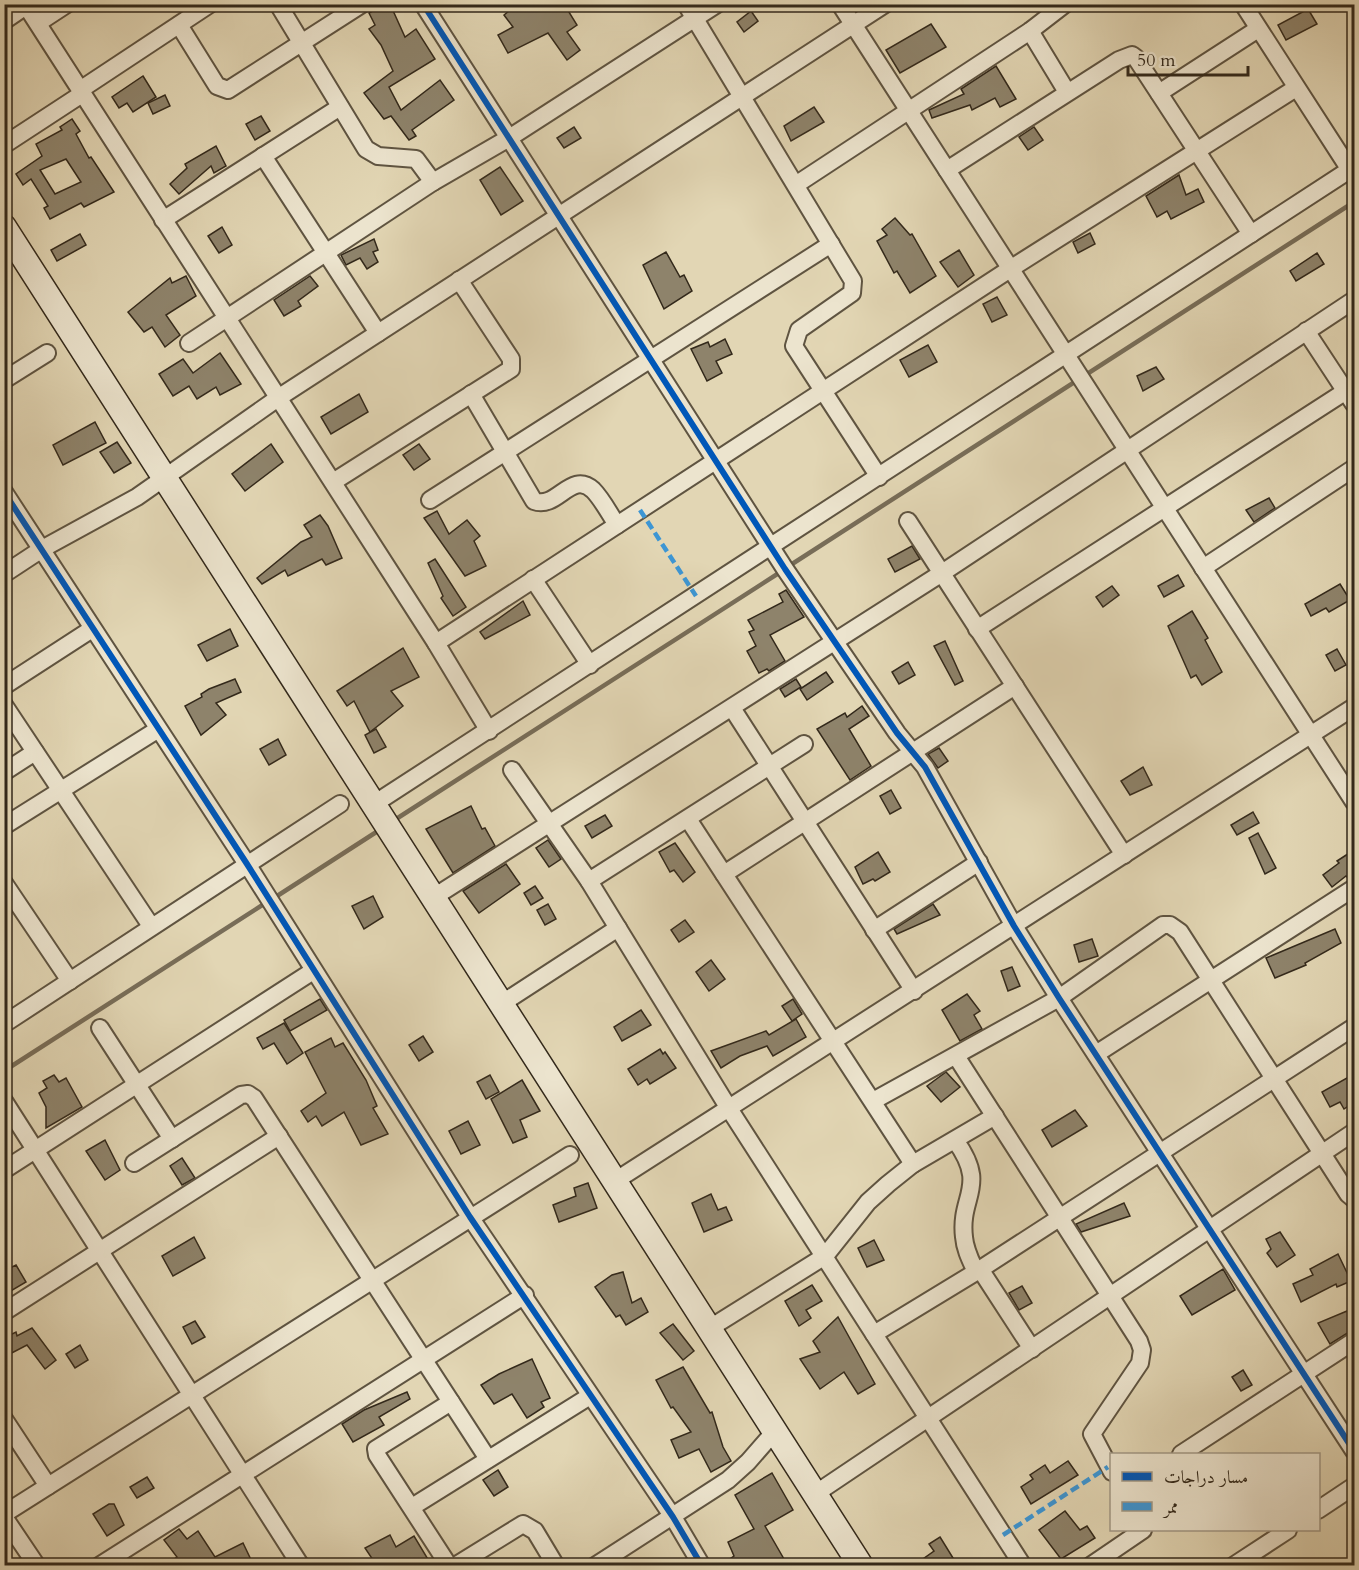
<svg xmlns="http://www.w3.org/2000/svg" width="1359" height="1570" font-family="Cardo,Amiri,serif">
  <rect width="100%" height="100%" fill="#e2d6b4"/>
  <filter id="stains"><feTurbulence type="fractalNoise" baseFrequency=".00333" numOctaves="4"/><feColorMatrix values="0 0 0 0 .2 0 0 0 0 .09 0 0 0 0 .02 0 0 0 .5 -.17"/></filter>
  <radialGradient id="worn" r=".72"><stop offset=".6" stop-color="#630" stop-opacity="0"/><stop offset="1" stop-color="#630" stop-opacity=".3"/></radialGradient>
  <g fill="none" stroke-linecap="round" stroke-linejoin="round">
    <g stroke="#786d58" stroke-width="4.5">
      <polyline points="789,566 1354,202"/>
      <polyline points="393,821 782,571"/>
      <polyline points="274,898 381,829"/>
      <polyline points="4,1071 267,902"/>
    </g>
  </g>
  <g fill="#8e836b" stroke="#33291b" stroke-width="1.5" fill-rule="evenodd">
    <polygon points="385,4 390,4 405,37 416,29 435,59 389,87 401,110 440,80 454,100 412,130 416,136 409,140 391,116 384,119 364,93 393,71 381,45 369,29 375,25 369,13"/>
    <polygon points="507,4 564,4 577,25 567,32 580,50 567,60 548,33 508,53 498,35 513,27 504,15 510,10"/>
    <polygon points="1308,9 1317,24 1286,40 1278,25"/>
    <polygon points="751,11 758,21 744,32 737,22"/>
    <polygon points="931,24 946,47 900,73 886,50"/>
    <polygon points="996,66 1016,99 1000,107 995,98 972,110 970,105 932,118 929,110 964,94 961,89"/>
    <polygon points="143,76 156,97 133,112 127,103 119,108 112,97"/>
    <polygon points="165,95 170,106 153,114 148,103"/>
    <polygon points="814,107 824,122 791,141 784,126"/>
    <polygon points="261,116 270,131 255,140 246,124"/>
    <path d="M 72,119 L 80,131 L 76,134 L 89,158 L 91,157 L 114,192 L 84,207 L 81,203 L 50,219 L 44,208 L 48,206 L 31,179 L 23,185 L 16,174 L 42,156 L 36,144 L 62,130 L 60,127 ZM 66,159 L 81,182 L 55,194 L 40,170 Z"/>
    <polygon points="574,127 581,138 564,148 557,138"/>
    <polygon points="1034,127 1043,140 1028,150 1019,137"/>
    <polygon points="216,146 226,166 214,173 211,166 179,194 170,184 187,168 185,164"/>
    <polygon points="500,167 523,201 501,215 480,180"/>
    <polygon points="1179,175 1186,195 1198,189 1204,202 1171,219 1167,211 1157,217 1146,196"/>
    <polygon points="895,218 910,235 912,234 936,276 910,293 897,271 894,273 877,241 887,235 882,229"/>
    <polygon points="222,227 232,245 219,253 208,236"/>
    <polygon points="1090,233 1095,244 1078,253 1073,242"/>
    <polygon points="80,234 86,245 57,261 51,250"/>
    <polygon points="374,239 378,250 373,252 378,262 367,269 360,258 346,265 341,255"/>
    <polygon points="959,250 974,275 958,287 940,262"/>
    <polygon points="666,252 680,277 684,275 692,291 664,309 643,265"/>
    <polygon points="1317,253 1324,264 1296,281 1290,271"/>
    <polygon points="186,276 196,296 166,315 180,335 165,347 152,327 144,332 128,312 170,278 172,283"/>
    <polygon points="310,276 318,286 298,301 301,306 284,316 274,300"/>
    <polygon points="997,297 1007,315 992,322 983,304"/>
    <polygon points="725,339 732,354 716,361 722,373 707,381 691,349 708,342 710,347"/>
    <polygon points="928,345 937,362 909,377 900,360"/>
    <polygon points="220,353 241,384 220,395 216,387 197,399 189,386 173,396 159,374 183,359 193,373"/>
    <polygon points="1156,367 1164,379 1143,391 1137,376"/>
    <polygon points="359,394 368,412 331,434 321,417"/>
    <polygon points="95,422 106,443 63,465 53,445"/>
    <polygon points="117,442 131,463 114,473 100,452"/>
    <polygon points="271,444 283,462 245,491 232,474"/>
    <polygon points="419,444 430,459 414,470 403,455"/>
    <polygon points="1269,498 1275,508 1254,522 1246,510"/>
    <polygon points="437,511 449,534 467,520 480,536 474,541 486,566 465,576 424,518"/>
    <polygon points="320,515 328,526 342,558 326,565 322,559 288,576 285,570 262,584 257,578 301,542 312,537 304,525"/>
    <polygon points="912,546 920,559 895,572 888,559"/>
    <polygon points="435,559 466,607 453,616 441,598 443,596 428,563"/>
    <polygon points="1178,575 1184,586 1164,597 1158,586"/>
    <polygon points="1340,584 1350,600 1329,612 1326,608 1311,616 1305,604"/>
    <polygon points="1112,586 1119,595 1103,607 1096,597"/>
    <polygon points="786,590 804,617 770,635 785,661 769,671 767,669 759,673 747,651 756,646 749,632 754,630 748,620 783,602 779,594"/>
    <polygon points="523,601 530,615 485,639 480,632"/>
    <polygon points="1192,611 1208,638 1205,640 1222,672 1202,685 1196,675 1191,678 1168,626"/>
    <polygon points="230,629 238,646 207,661 198,645"/>
    <polygon points="945,641 963,681 955,685 934,646"/>
    <polygon points="403,648 419,677 391,691 403,706 370,732 354,701 347,706 337,691"/>
    <polygon points="1337,649 1346,665 1335,671 1326,655"/>
    <polygon points="908,662 915,675 899,684 892,672"/>
    <polygon points="826,672 833,682 807,700 800,689"/>
    <polygon points="235,679 241,692 216,703 226,715 201,735 185,706 202,697 201,694 209,689"/>
    <polygon points="796,679 801,687 785,697 780,689"/>
    <polygon points="862,706 869,716 849,729 871,766 850,780 817,729 845,713 847,717"/>
    <polygon points="376,729 386,747 374,753 365,735"/>
    <polygon points="278,739 286,755 269,765 260,749"/>
    <polygon points="939,748 948,761 938,768 928,754"/>
    <polygon points="1143,767 1152,785 1130,795 1121,781"/>
    <polygon points="891,790 901,808 890,814 880,796"/>
    <polygon points="471,806 482,829 485,828 495,846 453,873 426,829"/>
    <polygon points="1253,812 1259,823 1237,835 1231,825"/>
    <polygon points="605,815 612,826 592,838 585,826"/>
    <polygon points="1258,833 1276,868 1265,874 1249,838"/>
    <polygon points="548,840 561,859 549,867 536,848"/>
    <polygon points="675,843 695,872 683,882 674,870 670,872 659,852"/>
    <polygon points="1354,850 1354,878 1349,879 1346,876 1332,887 1323,875 1339,863 1337,861"/>
    <polygon points="878,852 890,872 875,881 873,879 863,884 855,867"/>
    <polygon points="506,864 520,884 479,913 463,891"/>
    <polygon points="535,886 543,898 531,905 524,893"/>
    <polygon points="373,896 383,917 364,929 352,906"/>
    <polygon points="548,904 556,919 545,925 537,910"/>
    <polygon points="933,904 940,915 897,934 894,929"/>
    <polygon points="685,920 694,932 679,942 671,930"/>
    <polygon points="1335,929 1341,943 1305,963 1306,965 1275,978 1266,958"/>
    <polygon points="1092,939 1098,956 1079,962 1074,945"/>
    <polygon points="711,960 725,979 709,991 696,972"/>
    <polygon points="1012,967 1020,986 1008,991 1001,971"/>
    <polygon points="967,994 980,1011 974,1015 982,1029 960,1041 942,1010"/>
    <polygon points="320,999 327,1010 290,1031 284,1020"/>
    <polygon points="793,999 802,1014 792,1021 782,1006"/>
    <polygon points="641,1010 651,1025 622,1041 614,1027"/>
    <polygon points="796,1019 806,1037 773,1056 767,1046 740,1056 721,1068 711,1051 766,1031 769,1035"/>
    <polygon points="284,1023 303,1053 287,1064 274,1043 263,1049 257,1038"/>
    <polygon points="423,1036 433,1052 419,1061 409,1045"/>
    <polygon points="331,1038 335,1047 343,1043 366,1080 377,1106 373,1108 388,1134 361,1145 344,1112 322,1126 316,1116 308,1122 301,1111 326,1093 305,1052"/>
    <polygon points="660,1049 663,1054 665,1052 676,1068 650,1084 647,1079 638,1085 628,1069"/>
    <polygon points="946,1072 960,1087 941,1102 927,1086"/>
    <polygon points="1354,1074 1354,1102 1344,1109 1340,1102 1330,1107 1322,1092"/>
    <polygon points="54,1075 59,1082 66,1078 82,1107 46,1128 46,1107 39,1093 47,1088 43,1081"/>
    <polygon points="490,1075 499,1092 486,1099 477,1082"/>
    <polygon points="522,1080 540,1111 520,1120 527,1137 513,1143 491,1099"/>
    <polygon points="1075,1110 1087,1126 1052,1147 1042,1130"/>
    <polygon points="468,1121 480,1145 461,1154 449,1131"/>
    <polygon points="105,1140 120,1170 105,1180 86,1151"/>
    <polygon points="182,1158 195,1178 182,1185 170,1166"/>
    <polygon points="588,1183 597,1208 559,1222 553,1205 576,1196 574,1188"/>
    <polygon points="711,1194 718,1210 726,1207 732,1220 704,1232 692,1203"/>
    <polygon points="1124,1203 1130,1216 1081,1232 1076,1224"/>
    <polygon points="1280,1232 1295,1255 1277,1267 1267,1253 1271,1249 1266,1239"/>
    <polygon points="194,1237 205,1258 173,1276 162,1256"/>
    <polygon points="874,1240 884,1260 867,1267 858,1248"/>
    <polygon points="1338,1254 1351,1281 1337,1287 1336,1284 1301,1302 1293,1284 1313,1275 1310,1269"/>
    <polygon points="16,1265 26,1282 4,1295 4,1271"/>
    <polygon points="1223,1269 1235,1290 1192,1315 1180,1296"/>
    <polygon points="623,1272 632,1303 641,1298 648,1312 626,1325 620,1315 616,1317 595,1287 612,1275"/>
    <polygon points="812,1285 822,1301 806,1310 811,1318 799,1326 785,1301"/>
    <polygon points="1022,1286 1032,1303 1019,1310 1009,1293"/>
    <polygon points="1347,1311 1354,1323 1354,1329 1330,1344 1318,1323"/>
    <polygon points="838,1317 875,1384 858,1394 844,1372 820,1389 800,1359 820,1352 813,1341"/>
    <polygon points="195,1321 205,1337 192,1344 183,1327"/>
    <polygon points="673,1324 694,1351 683,1360 660,1333"/>
    <polygon points="32,1328 56,1360 45,1369 27,1345 4,1357 4,1338 16,1332 17,1336"/>
    <polygon points="80,1345 88,1360 75,1368 66,1354"/>
    <polygon points="532,1359 550,1398 541,1402 544,1407 527,1418 512,1394 494,1404 481,1385 499,1374"/>
    <polygon points="683,1367 710,1413 712,1412 723,1447 731,1461 711,1472 699,1449 679,1458 671,1440 691,1432 673,1407 671,1408 656,1380"/>
    <polygon points="1243,1370 1252,1385 1241,1391 1232,1377"/>
    <polygon points="407,1392 410,1399 379,1417 384,1425 353,1442 342,1424 364,1410"/>
    <polygon points="1068,1461 1078,1475 1031,1504 1021,1487 1033,1479 1030,1475 1045,1465 1050,1473"/>
    <polygon points="498,1470 508,1487 494,1496 483,1480"/>
    <polygon points="772,1473 793,1510 765,1526 788,1566 719,1566 734,1556 728,1542 754,1529 735,1495"/>
    <polygon points="147,1477 154,1488 137,1498 130,1487"/>
    <polygon points="109,1504 114,1504 124,1525 107,1536 93,1514"/>
    <polygon points="1065,1511 1080,1530 1087,1526 1095,1538 1061,1559 1039,1530"/>
    <polygon points="179,1529 187,1539 198,1531 215,1557 243,1543 254,1566 164,1566 177,1557 164,1540"/>
    <polygon points="390,1535 396,1547 414,1536 432,1566 377,1566 365,1548"/>
    <polygon points="940,1537 958,1566 913,1566 934,1551 929,1544"/>
  </g>
  <g fill="none" stroke-linecap="round" stroke-linejoin="round">
    <g stroke="#5f5441" stroke-width="20">
      <g id="minor">
        <polyline points="25,4 436,643 489,731"/>
        <polyline points="278,4 366,149 378,156 416,159 433,182"/>
        <polyline points="423,4 785,569 897,733 925,767 1014,926 1059,998 1354,1451"/>
        <polyline points="686,4 853,281 852,293 799,330 794,346 879,477"/>
        <polyline points="840,4 1354,802"/>
        <polyline points="1243,4 1350,170"/>
        <polyline points="4,21 26,6"/>
        <polyline points="38,23 67,4"/>
        <polyline points="179,25 217,86 228,90 362,4"/>
        <polyline points="1030,31 1067,92"/>
        <polyline points="80,90 210,4"/>
        <polyline points="1159,93 1258,29"/>
        <polyline points="4,145 82,94"/>
        <polyline points="263,156 378,333"/>
        <polyline points="947,170 1119,60 1132,55 1136,58 1251,234"/>
        <polyline points="797,184 1030,31 1065,4"/>
        <polyline points="163,220 340,107"/>
        <polyline points="1306,331 1354,404"/>
        <polyline points="189,343 433,182 509,138 717,4"/>
        <polyline points="4,380 47,353"/>
        <path d="M 471,394 L 534,501 C 557,510 571,470 593,490 C 602,499 609,513 617,525"/>
        <polyline points="333,482 511,369 511,359 459,280"/>
        <polyline points="4,492 247,864 470,1217 673,1517 702,1566"/>
        <polyline points="430,500 831,244"/>
        <polyline points="908,521 1124,855"/>
        <polyline points="1203,568 1354,468"/>
        <polyline points="4,574 42,549 137,497 278,398 885,4"/>
        <polyline points="533,579 590,665"/>
        <polyline points="977,629 1346,391"/>
        <polyline points="436,643 1010,269 1296,88"/>
        <polyline points="4,686 92,629"/>
        <polyline points="4,705 151,926"/>
        <polyline points="732,708 914,991"/>
        <polyline points="512,770 589,881 728,1107 1023,1566"/>
        <polyline points="4,772 35,752"/>
        <polyline points="374,804 1354,167"/>
        <polyline points="688,819 913,1164"/>
        <polyline points="4,826 157,730"/>
        <polyline points="724,874 1015,686"/>
        <polyline points="589,881 804,744"/>
        <polyline points="4,883 70,981"/>
        <polyline points="434,897 942,573 1354,300"/>
        <polyline points="874,930 979,862"/>
        <polyline points="501,1004 618,928"/>
        <polyline points="4,1024 340,804"/>
        <polyline points="100,1028 172,1139"/>
        <polyline points="1096,1054 1354,888"/>
        <polyline points="956,1056 1139,1341 1142,1350 1140,1363 1092,1434 1112,1472"/>
        <polyline points="4,1101 301,1566"/>
        <polyline points="873,1101 1059,998 1163,925 1170,925 1180,932 1348,1194 1354,1199"/>
        <path d="M 955,1140 C 989,1187 959,1195 964,1237 C 965,1250 971,1261 976,1272"/>
        <polyline points="134,1163 241,1095 248,1094 254,1098 488,1459"/>
        <polyline points="4,1170 313,971"/>
        <polyline points="615,1181 1354,707"/>
        <polyline points="980,1269 1032,1349"/>
        <polyline points="4,1312 279,1136"/>
        <polyline points="710,1328 825,1256 868,1202 888,1184 913,1164 995,1116"/>
        <polyline points="874,1334 976,1272 1354,1027"/>
        <polyline points="4,1419 48,1486"/>
        <polyline points="1181,1454 1354,1341"/>
        <polyline points="815,1494 1354,1132"/>
        <polyline points="412,1507 590,1396"/>
        <polyline points="1318,1510 1354,1486"/>
        <polyline points="4,1514 570,1155"/>
        <polyline points="4,1517 37,1566"/>
        <polyline points="99,1566 525,1295"/>
        <polyline points="449,1566 377,1455 376,1449 451,1402"/>
        <polyline points="455,1566 523,1524 535,1531 556,1566"/>
        <polyline points="595,1566 728,1480 748,1462 775,1431"/>
        <polyline points="1090,1566 1143,1530"/>
        <polyline points="1233,1566 1288,1530"/>
      </g>
    </g>
    <g stroke="#33291b" stroke-width="27">
      <polyline id="secondary" points="4,227 861,1566"/>
    </g>
    <use href="#minor" stroke="#ece4ce" stroke-width="16"/>
    <use href="#secondary" stroke="#ece4ce" stroke-width="24"/>
    <g stroke="#3d96d4" stroke-width="4.5" stroke-dasharray="9 4.5" stroke-linecap="butt">
      <polyline points="640,510 696,596"/>
      <polyline points="1003,1535 1108,1467"/>
    </g>
    <g stroke="#ece4ce" stroke-width="10">
      <g id="cycleway">
        <polyline points="423,4 785,569 897,733 925,767 1014,926 1059,998 1354,1451"/>
        <polyline points="4,492 247,864 470,1217 673,1517 702,1566"/>
      </g>
    </g>
    <use href="#cycleway" stroke="#0057b8" stroke-width="6"/>
  </g>
  <rect width="1359" height="1570" fill="none" stroke="#e2d6b4" stroke-width="24"/>
  <rect x="6" y="6" width="1347" height="1558" fill="none" stroke="#33291b" stroke-width="3"/>
  <rect x="12" y="12" width="1335" height="1546" fill="none" stroke="#33291b" stroke-width="1.5"/>
  <rect x="1110" y="1453" width="210" height="78" fill="#ece4ce" stroke="#a29986" stroke-width="1.5"/>
  <rect x="1122" y="1472" width="30" height="9" fill="#0057b8" stroke="#a29986" stroke-width="1.5"/>
  <text x="1164" y="1483" font-size="18" fill="#33291b">مسار دراجات</text>
  <rect x="1122" y="1502" width="30" height="9" fill="#3d96d4" stroke="#a29986" stroke-width="1.5"/>
  <text x="1164" y="1513" font-size="18" fill="#33291b">ممر</text>
  <path d="M1128 66v9h120v-9" fill="none" stroke="#33291b" stroke-width="3"/>
  <text x="1137" y="66" font-size="18" fill="#33291b" stroke="#ece4ce" stroke-width="4.5" paint-order="stroke">50 m</text>
  <rect width="100%" height="100%" filter="url(#stains)"/>
  <rect width="100%" height="100%" fill="url(#worn)"/>
</svg>
